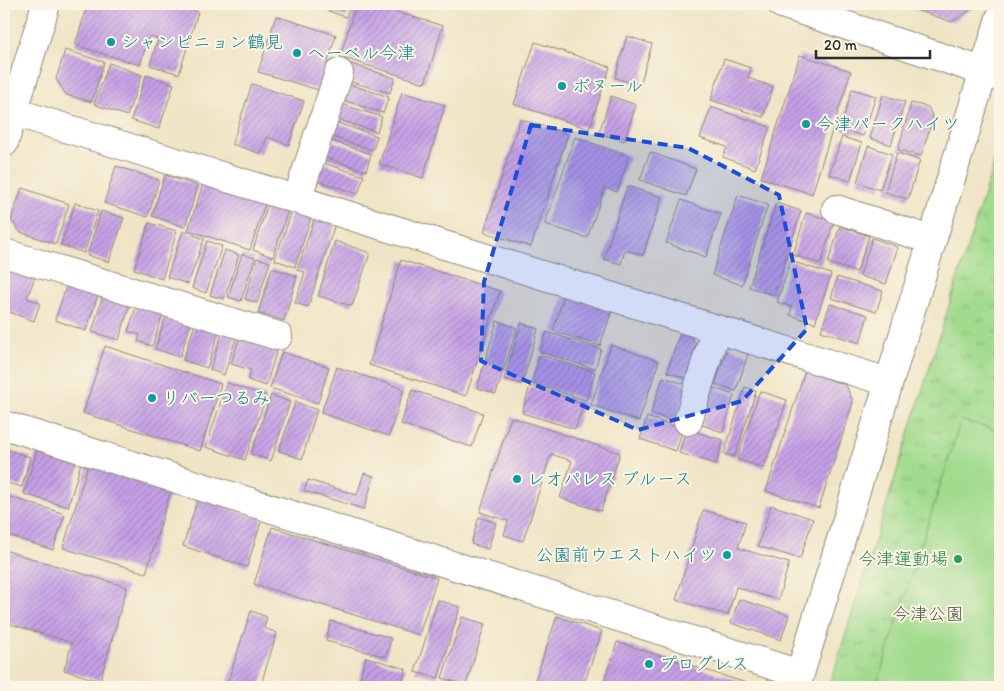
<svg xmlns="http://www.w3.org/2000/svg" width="1004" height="691" font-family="Itim,'Klee One',sans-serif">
  <defs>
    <pattern id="grass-tufts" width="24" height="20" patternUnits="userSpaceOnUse" patternTransform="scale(1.25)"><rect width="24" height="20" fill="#a1db8e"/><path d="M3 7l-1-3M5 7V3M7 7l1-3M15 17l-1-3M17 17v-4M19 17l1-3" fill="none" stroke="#8bbc7b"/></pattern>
    <pattern id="building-hatch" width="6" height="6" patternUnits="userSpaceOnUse" patternTransform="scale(1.25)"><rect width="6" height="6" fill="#c6a1e7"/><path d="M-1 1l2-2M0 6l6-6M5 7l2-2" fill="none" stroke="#a183bb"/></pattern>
  </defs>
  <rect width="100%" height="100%" fill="#fcf5e5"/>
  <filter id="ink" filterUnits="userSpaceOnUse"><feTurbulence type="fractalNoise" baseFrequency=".02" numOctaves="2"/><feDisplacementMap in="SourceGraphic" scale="10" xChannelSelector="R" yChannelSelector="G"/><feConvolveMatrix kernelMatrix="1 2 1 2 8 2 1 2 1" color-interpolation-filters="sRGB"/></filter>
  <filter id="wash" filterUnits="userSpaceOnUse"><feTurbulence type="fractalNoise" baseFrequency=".0096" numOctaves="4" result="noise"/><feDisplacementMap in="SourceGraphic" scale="20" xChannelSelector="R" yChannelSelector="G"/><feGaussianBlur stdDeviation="1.12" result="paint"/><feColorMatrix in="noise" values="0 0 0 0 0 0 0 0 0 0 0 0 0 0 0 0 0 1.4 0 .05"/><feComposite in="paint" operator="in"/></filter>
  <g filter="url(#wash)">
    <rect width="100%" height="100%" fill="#efe4c5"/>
    <polygon fill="url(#grass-tufts)" stroke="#66835c" points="1000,149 1000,687 829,687 998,150"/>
    <polygon fill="#a1db8e" stroke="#66835c" points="961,420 1000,431 1000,687 876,687"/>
    <g id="blocks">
      <g fill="url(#building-hatch)">
        <polygon points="88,4 173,4 198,12 179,74 150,65 158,39 149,36 140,65 75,45"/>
        <polygon points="308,4 351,4 346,17"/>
        <polygon points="356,4 370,4 443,26 425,83 340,57"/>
        <polygon points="899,4 974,4 973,8 952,22"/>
        <polygon points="276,16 336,35 319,90 258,72"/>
        <polygon points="627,36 652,44 640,85 615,78"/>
        <polygon points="535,42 610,67 589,129 514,104"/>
        <polygon points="65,50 104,62 92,102 66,95 56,79"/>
        <polygon points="800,55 851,71 812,194 761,178"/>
        <polygon points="724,59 751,68 748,78 773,87 763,117 711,100"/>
        <polygon points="109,63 142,75 127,116 94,104"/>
        <polygon points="351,64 395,78 390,93 345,80"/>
        <polygon points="146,75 174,84 159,129 131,120"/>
        <polygon points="345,83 389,97 383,113 339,99"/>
        <polygon points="252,84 304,101 289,145 267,137 261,154 232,144"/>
        <polygon points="852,89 876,96 863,136 840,129"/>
        <polygon points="402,92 445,105 423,178 379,164"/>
        <polygon points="883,95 905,102 891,145 870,138"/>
        <polygon points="611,96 636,105 624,141 599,133"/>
        <polygon points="338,103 382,117 377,132 333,118"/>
        <polygon points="911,103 928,107 933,118 921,156 898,150"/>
        <polygon points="711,107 770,127 755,169 723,157 727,147 700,138"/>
        <polygon points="520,119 568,134 531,247 484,232"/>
        <polygon points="331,121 377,136 373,150 326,135"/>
        <polygon points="575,137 629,156 617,192 605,188 587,238 545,224"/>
        <polygon points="842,137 862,143 850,181 829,174"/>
        <polygon points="326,139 371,154 366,171 321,156"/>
        <polygon points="868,146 892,154 880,190 857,182"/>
        <polygon points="650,152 696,169 686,196 640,180"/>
        <polygon points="897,153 920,160 908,199 885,192"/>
        <polygon points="323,163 364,176 358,194 317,181"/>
        <polygon points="116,166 159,180 148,217 104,203"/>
        <polygon points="165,175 198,186 185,227 152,216"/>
        <polygon points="203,184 265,204 250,250 188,230"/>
        <polygon points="627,186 662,197 643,255 625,250 621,264 604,259"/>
        <polygon points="22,188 69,204 56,244 20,232 11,220"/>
        <polygon points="738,195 768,205 742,285 712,275"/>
        <polygon points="681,200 721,214 706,257 666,243"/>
        <polygon points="75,203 98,211 84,253 61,245"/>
        <polygon points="776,203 801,211 774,295 749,287"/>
        <polygon points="268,204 288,210 273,257 253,250"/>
        <polygon points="101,211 124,218 109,262 87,255"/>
        <polygon points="292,211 311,217 295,267 275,260"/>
        <polygon points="806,213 834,221 821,264 793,255"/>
        <polygon points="315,217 335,224 308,307 295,303 305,272 297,270"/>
        <polygon points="149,223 177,231 162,279 134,269"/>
        <polygon points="840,226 869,236 857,272 828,263"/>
        <polygon points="183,231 204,239 188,284 167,277"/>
        <polygon points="872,238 898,247 886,284 860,276"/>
        <polygon points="207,241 222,246 206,293 192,288"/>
        <polygon points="335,241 370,253 352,306 318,296"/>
        <polygon points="225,250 239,255 224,299 210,295"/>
        <polygon points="242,254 255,258 241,301 228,297"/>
        <polygon points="257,258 270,262 257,303 245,299"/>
        <polygon points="401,260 500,291 466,396 369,365"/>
        <polygon points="791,261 831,274 815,323 790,315 792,307 777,302"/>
        <polygon points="4,266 35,277 27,298 40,303 34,321 4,310"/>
        <polygon points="272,268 297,276 284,321 258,313"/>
        <polygon points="837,277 883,291 876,312 831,298"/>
        <polygon points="67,284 98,295 86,331 55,320"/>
        <polygon points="103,295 130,304 119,340 92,332"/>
        <polygon points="564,295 612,310 600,346 553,331"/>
        <polygon points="138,302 164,311 152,346 138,341 140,335 128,331"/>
        <polygon points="830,304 868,315 860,343 821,331"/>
        <polygon points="167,312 192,320 180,357 155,349"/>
        <polygon points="196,321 220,328 207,368 183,360"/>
        <polygon points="497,321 517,328 496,394 477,388"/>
        <polygon points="521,323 538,329 522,384 504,379"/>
        <polygon points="224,327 238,332 224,375 210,370"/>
        <polygon points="547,332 601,349 595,369 540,352"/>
        <polygon points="680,333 691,337 699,347 688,379 667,372"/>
        <polygon points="240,335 278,346 266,386 248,380 251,370 231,364"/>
        <polygon points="611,345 659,361 639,421 591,405"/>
        <polygon points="105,346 221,384 200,451 83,413"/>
        <polygon points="728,347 748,354 736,391 715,384"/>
        <polygon points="282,352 329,367 318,403 270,388"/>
        <polygon points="540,355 595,372 586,400 531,383"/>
        <polygon points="337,367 404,389 389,436 321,413"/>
        <polygon points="805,371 846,385 853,402 819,508 766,491"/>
        <polygon points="663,377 688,385 675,422 651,413"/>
        <polygon points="227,383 266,396 245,460 206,447"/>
        <polygon points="530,386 584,403 575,429 522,413"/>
        <polygon points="745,387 756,391 735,457 724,454"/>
        <polygon points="713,388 734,395 723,432 702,425"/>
        <polygon points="412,390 483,413 472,447 401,424"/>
        <polygon points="760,391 787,400 764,468 737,459"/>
        <polygon points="271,395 290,402 271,461 251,454"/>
        <polygon points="295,402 317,410 302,459 279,451"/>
        <polygon points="511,417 620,453 601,511 560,498 572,461 551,454 523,541 504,535 508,521 480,512"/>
        <polygon points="647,417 683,429 676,451 640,439"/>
        <polygon points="686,429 723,440 716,464 679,453"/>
        <polygon points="4,449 30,457 22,487 4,482"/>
        <polygon points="37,450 81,463 68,507 24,494"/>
        <polygon points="88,465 171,490 146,573 63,548"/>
        <polygon points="364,473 374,476 364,509 304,491 308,480 357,495"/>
        <polygon points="4,495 65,514 53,550 4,534"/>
        <polygon points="198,498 262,519 247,567 183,546"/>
        <polygon points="771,505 813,519 800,559 758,546"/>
        <polygon points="703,510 746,522 738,548 789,563 778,600 736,587 728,615 676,600"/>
        <polygon points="479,517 496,523 488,549 471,544"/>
        <polygon points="272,527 437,578 419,635 254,584"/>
        <polygon points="4,550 127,587 100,681 64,670 72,643 4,622"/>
        <polygon points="739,599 789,615 781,640 731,623"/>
        <polygon points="438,600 460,607 438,678 415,672"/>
        <polygon points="251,611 267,617 264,628 277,633 260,687 226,687"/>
        <polygon points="557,616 602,631 583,687 533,687"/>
        <polygon points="462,617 485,624 466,685 442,678"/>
        <polygon points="331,621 391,638 386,657 326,641"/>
        <polygon points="617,642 759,687 602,687"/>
        <polygon points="366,657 406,669 401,687 357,687"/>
      </g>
    </g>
  </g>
  <g filter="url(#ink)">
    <use href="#blocks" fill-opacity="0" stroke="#8d8878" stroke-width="1"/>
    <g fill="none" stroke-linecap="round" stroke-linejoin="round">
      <g stroke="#8d8878" stroke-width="30">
        <g id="minor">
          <polyline points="782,4 1000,77"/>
          <polyline points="14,112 888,382"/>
          <polyline points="4,143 46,4"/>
          <polyline points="297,199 339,73"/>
          <polyline points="836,209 931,240"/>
          <polyline points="4,253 278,336"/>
          <polyline points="688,421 716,329"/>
          <polyline points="4,425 800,674"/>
          <polyline points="796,687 1000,18"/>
        </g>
      </g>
      <use href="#minor" stroke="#fff" stroke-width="28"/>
    </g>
  </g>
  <path fill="#1d4ed8" fill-opacity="0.2" stroke="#1d4ed8" stroke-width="4" stroke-dasharray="10 6" stroke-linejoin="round" d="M 531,125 L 688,148 L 779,195 L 807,329 L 742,401 L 638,430 L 481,361 L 484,282 Z"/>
  <g fill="#0f9aa8" stroke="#fcf5e5" stroke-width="2">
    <circle cx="111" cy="42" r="5"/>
    <circle cx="297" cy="53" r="5"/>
    <circle cx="562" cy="86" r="5"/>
    <circle cx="806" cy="124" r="5"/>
    <circle cx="152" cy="398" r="5"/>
    <circle cx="517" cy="479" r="5"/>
    <circle cx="727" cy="555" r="5"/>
    <circle cx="649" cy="664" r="5"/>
  </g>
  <circle fill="#2e9e5b" stroke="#fcf5e5" stroke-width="2" cx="958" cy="559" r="5"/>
  <g text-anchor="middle" stroke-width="4" stroke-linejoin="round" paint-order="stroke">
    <g font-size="18" fill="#0d838f" stroke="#fcf5e5" text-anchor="start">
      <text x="121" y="48">シャンピニョン鶴見</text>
      <text x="307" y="59">ヘーベル今津</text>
      <text x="572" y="92">ボヌール</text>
      <text x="816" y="130">今津パークハイツ</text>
      <text x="162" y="404">リバーつるみ</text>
      <text x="527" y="485">レオパレス ブルース</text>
      <text x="717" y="561" text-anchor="end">公園前ウエストハイツ</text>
      <text x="659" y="670">プログレス</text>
    </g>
    <g font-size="18" fill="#27864d" stroke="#fcf5e5" text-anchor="end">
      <text x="948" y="565">今津運動場</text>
    </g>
    <g font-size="18" fill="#485744" stroke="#fcf5e5">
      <text x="928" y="620">今津公園</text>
    </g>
  </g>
  <rect width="1004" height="691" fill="none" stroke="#fcf5e5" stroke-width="20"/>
  <path d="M816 50v8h114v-8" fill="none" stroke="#2b2b2b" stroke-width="2.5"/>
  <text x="824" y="50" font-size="15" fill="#2b2b2b" stroke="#fcf5e5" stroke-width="4" paint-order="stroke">20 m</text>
</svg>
